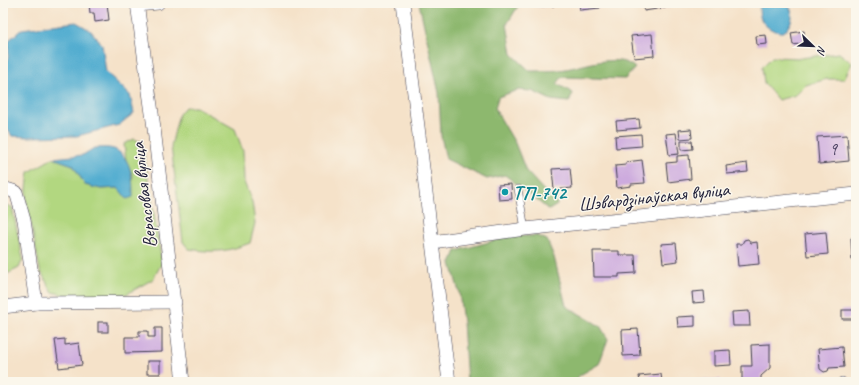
<svg xmlns="http://www.w3.org/2000/svg" width="859" height="385" font-family="Caveat,sans-serif">
  <rect width="100%" height="100%" fill="#fbf7ec"/>
  <filter id="ink" filterUnits="userSpaceOnUse"><feTurbulence type="fractalNoise" baseFrequency=".025" numOctaves="2"/><feDisplacementMap in="SourceGraphic" scale="8" xChannelSelector="R" yChannelSelector="G"/><feConvolveMatrix kernelMatrix="1 2 1 2 8 2 1 2 1" color-interpolation-filters="sRGB"/></filter>
  <filter id="wash" filterUnits="userSpaceOnUse"><feTurbulence type="fractalNoise" baseFrequency=".012" numOctaves="4" result="noise"/><feDisplacementMap in="SourceGraphic" scale="16" xChannelSelector="R" yChannelSelector="G"/><feGaussianBlur stdDeviation="0.9" result="paint"/><feColorMatrix in="noise" values="0 0 0 0 0 0 0 0 0 0 0 0 0 0 0 0 0 1.4 0 .05"/><feComposite in="paint" operator="in"/></filter>
  <g filter="url(#wash)">
    <rect width="100%" height="100%" fill="#f5e2c9"/>
    <g fill="#b2d780" stroke="#6a7c5e">
      <polygon points="839,53 852,63 844,79 827,79 806,85 796,95 778,100 764,83 762,67 772,57 801,58"/>
      <path d="M 185,107 L 196,107 L 235,129 L 243,151 L 244,182 L 252,202 L 255,223 L 250,243 C 227,252 213,253 189,249 L 183,242 L 171,146 L 179,114 Z"/>
      <polygon points="134,139 142,142 162,263 153,279 127,294 72,297 52,292 40,270 26,198 29,172 53,158 73,165 85,185 101,189 119,188 127,199 133,176 126,160 124,144"/>
      <polygon points="3,204 12,207 23,259 19,268 3,276"/>
    </g>
    <g fill="#8db86e" stroke="#586d54">
      <path d="M 419,3 L 520,3 L 507,24 L 512,54 L 530,71 C 540,71 550,71 559,70 C 581,68 617,51 635,68 L 625,79 L 562,77 L 557,84 L 573,93 L 569,102 L 551,100 L 532,91 L 518,90 L 498,97 L 495,109 L 515,143 L 526,171 L 548,195 L 556,198 L 557,205 L 549,210 L 505,175 L 487,179 L 446,159 L 441,136 L 439,93 Z"/>
      <polygon points="511,236 538,236 547,240 554,257 566,306 600,326 608,339 599,364 580,375 574,382 467,382 463,322 459,292 451,263 456,251"/>
    </g>
    <g fill="#53add0" stroke="#3a6886">
      <path d="M 761,3 L 787,3 C 795,14 793,22 784,32 C 769,33 754,19 761,3 Z"/>
      <polygon points="76,22 90,30 102,44 106,72 130,95 134,113 119,125 77,136 29,137 12,136 3,123 3,78 8,58 9,40 22,29"/>
      <path d="M 94,148 C 100,148 108,147 114,149 C 132,157 133,181 133,197 L 127,199 L 118,188 L 101,189 L 85,185 L 73,165 L 53,158 L 83,155 Z"/>
    </g>
    <g id="blocks">
      <g fill="#cdabde">
        <polygon points="89,3 107,3 109,20 95,22 94,13 90,13"/>
        <polygon points="535,3 554,3 554,6 536,7"/>
        <polygon points="579,3 599,3 600,8 580,10"/>
        <polygon points="643,3 669,3 670,7 644,11"/>
        <polygon points="804,31 805,43 793,45 791,33"/>
        <polygon points="652,34 654,56 634,58 631,36"/>
        <polygon points="766,35 767,44 757,45 756,36"/>
        <polygon points="639,119 640,128 617,130 616,121"/>
        <polygon points="691,129 692,138 680,139 679,130"/>
        <polygon points="676,133 679,154 669,155 666,134"/>
        <polygon points="641,134 642,146 616,148 615,136"/>
        <polygon points="847,135 849,161 819,164 817,137"/>
        <polygon points="681,141 692,141 693,149 681,150"/>
        <polygon points="689,155 691,179 668,182 666,163 677,162 677,156"/>
        <polygon points="642,160 645,183 631,184 631,186 617,188 615,166 626,165 626,162"/>
        <polygon points="747,163 748,172 727,174 726,166"/>
        <polygon points="570,168 572,188 554,190 552,169"/>
        <polygon points="511,184 512,199 499,200 498,185"/>
        <polygon points="826,232 828,254 807,256 805,234"/>
        <polygon points="856,237 856,260 852,261 851,238"/>
        <polygon points="748,239 751,243 757,242 759,264 738,266 736,244 742,244 744,240"/>
        <polygon points="676,243 678,261 663,263 661,244"/>
        <polygon points="593,251 619,251 619,255 635,255 636,273 619,274 619,277 594,277"/>
        <polygon points="704,291 705,302 693,303 692,292"/>
        <rect x="842" y="310" width="14" height="9"/>
        <polygon points="749,311 750,326 733,326 732,312"/>
        <polygon points="695,316 695,326 678,327 677,317"/>
        <rect x="98" y="322" width="10" height="10"/>
        <polygon points="155,328 162,328 162,352 125,353 125,337 139,337 139,331 148,331 148,337 155,337"/>
        <polygon points="638,329 640,355 623,356 622,330"/>
        <polygon points="65,339 65,345 79,343 82,365 59,368 55,340"/>
        <polygon points="770,344 770,368 761,376 761,382 742,382 742,366 752,366 751,345"/>
        <polygon points="842,347 844,367 829,368 828,371 824,372 820,369 818,349"/>
        <polygon points="730,350 731,365 714,366 714,351"/>
        <rect x="147" y="361" width="13" height="13"/>
        <polygon points="661,374 662,382 640,382 639,376"/>
        <polygon points="720,379 721,382 693,382 693,380"/>
      </g>
    </g>
  </g>
  <g filter="url(#ink)">
    <use href="#blocks" fill-opacity="0" stroke="#423f50" stroke-width="1"/>
    <g fill="none" stroke-linecap="round" stroke-linejoin="round">
      <g stroke="#423f50" stroke-width="8">
        <g id="lane">
          <polyline points="518,189 525,229"/>
          <polyline points="842,381 842,382"/>
        </g>
      </g>
      <g stroke="#423f50" stroke-width="14">
        <g id="street">
          <polyline points="137,3 154,128 183,382"/>
          <polyline points="403,3 449,382"/>
          <polyline points="137,5 158,3"/>
          <polyline points="3,188 16,192 24,220 36,303"/>
          <polyline points="432,242 525,229 856,194"/>
          <polyline points="3,307 36,303 175,302"/>
        </g>
      </g>
      <use href="#lane" stroke="#fff" stroke-width="7"/>
      <use href="#street" stroke="#fff" stroke-width="13"/>
    </g>
  </g>
  <circle fill="#0f9aa8" stroke="#fbf7ec" stroke-width="1.5" cx="505" cy="192" r="4"/>
  <g text-anchor="middle" stroke-width="3" stroke-linejoin="round" paint-order="stroke">
    <g font-size="17" fill="#4d4464">
      <text x="833" y="155">9</text>
    </g>
    <g font-size="19" font-weight="bold" fill="#0d838f" stroke="#fbf7ec" text-anchor="start">
      <text x="513" y="199">ТП-742</text>
    </g>
    <g font-size="19" fill="#22223b" stroke="#fbf7ec">
      <text transform="translate(143 195) rotate(-97)" y="7">Верасовая вуліца</text>
      <text transform="translate(654 196) rotate(-6)" y="7">Шэвардзінаўская вуліца</text>
    </g>
  </g>
  <rect width="859" height="385" fill="none" stroke="#fbf7ec" stroke-width="16"/>
  <g transform="translate(813 46) rotate(113)" stroke="#fbf7ec" stroke-width="3" paint-order="stroke">
  <path d="M0-3L7 15L0 10L-7 15Z" fill="#22223b"/>
  <text y="-6" font-size="11" font-weight="bold" text-anchor="middle" fill="#22223b">N</text>
  </g>
</svg>
